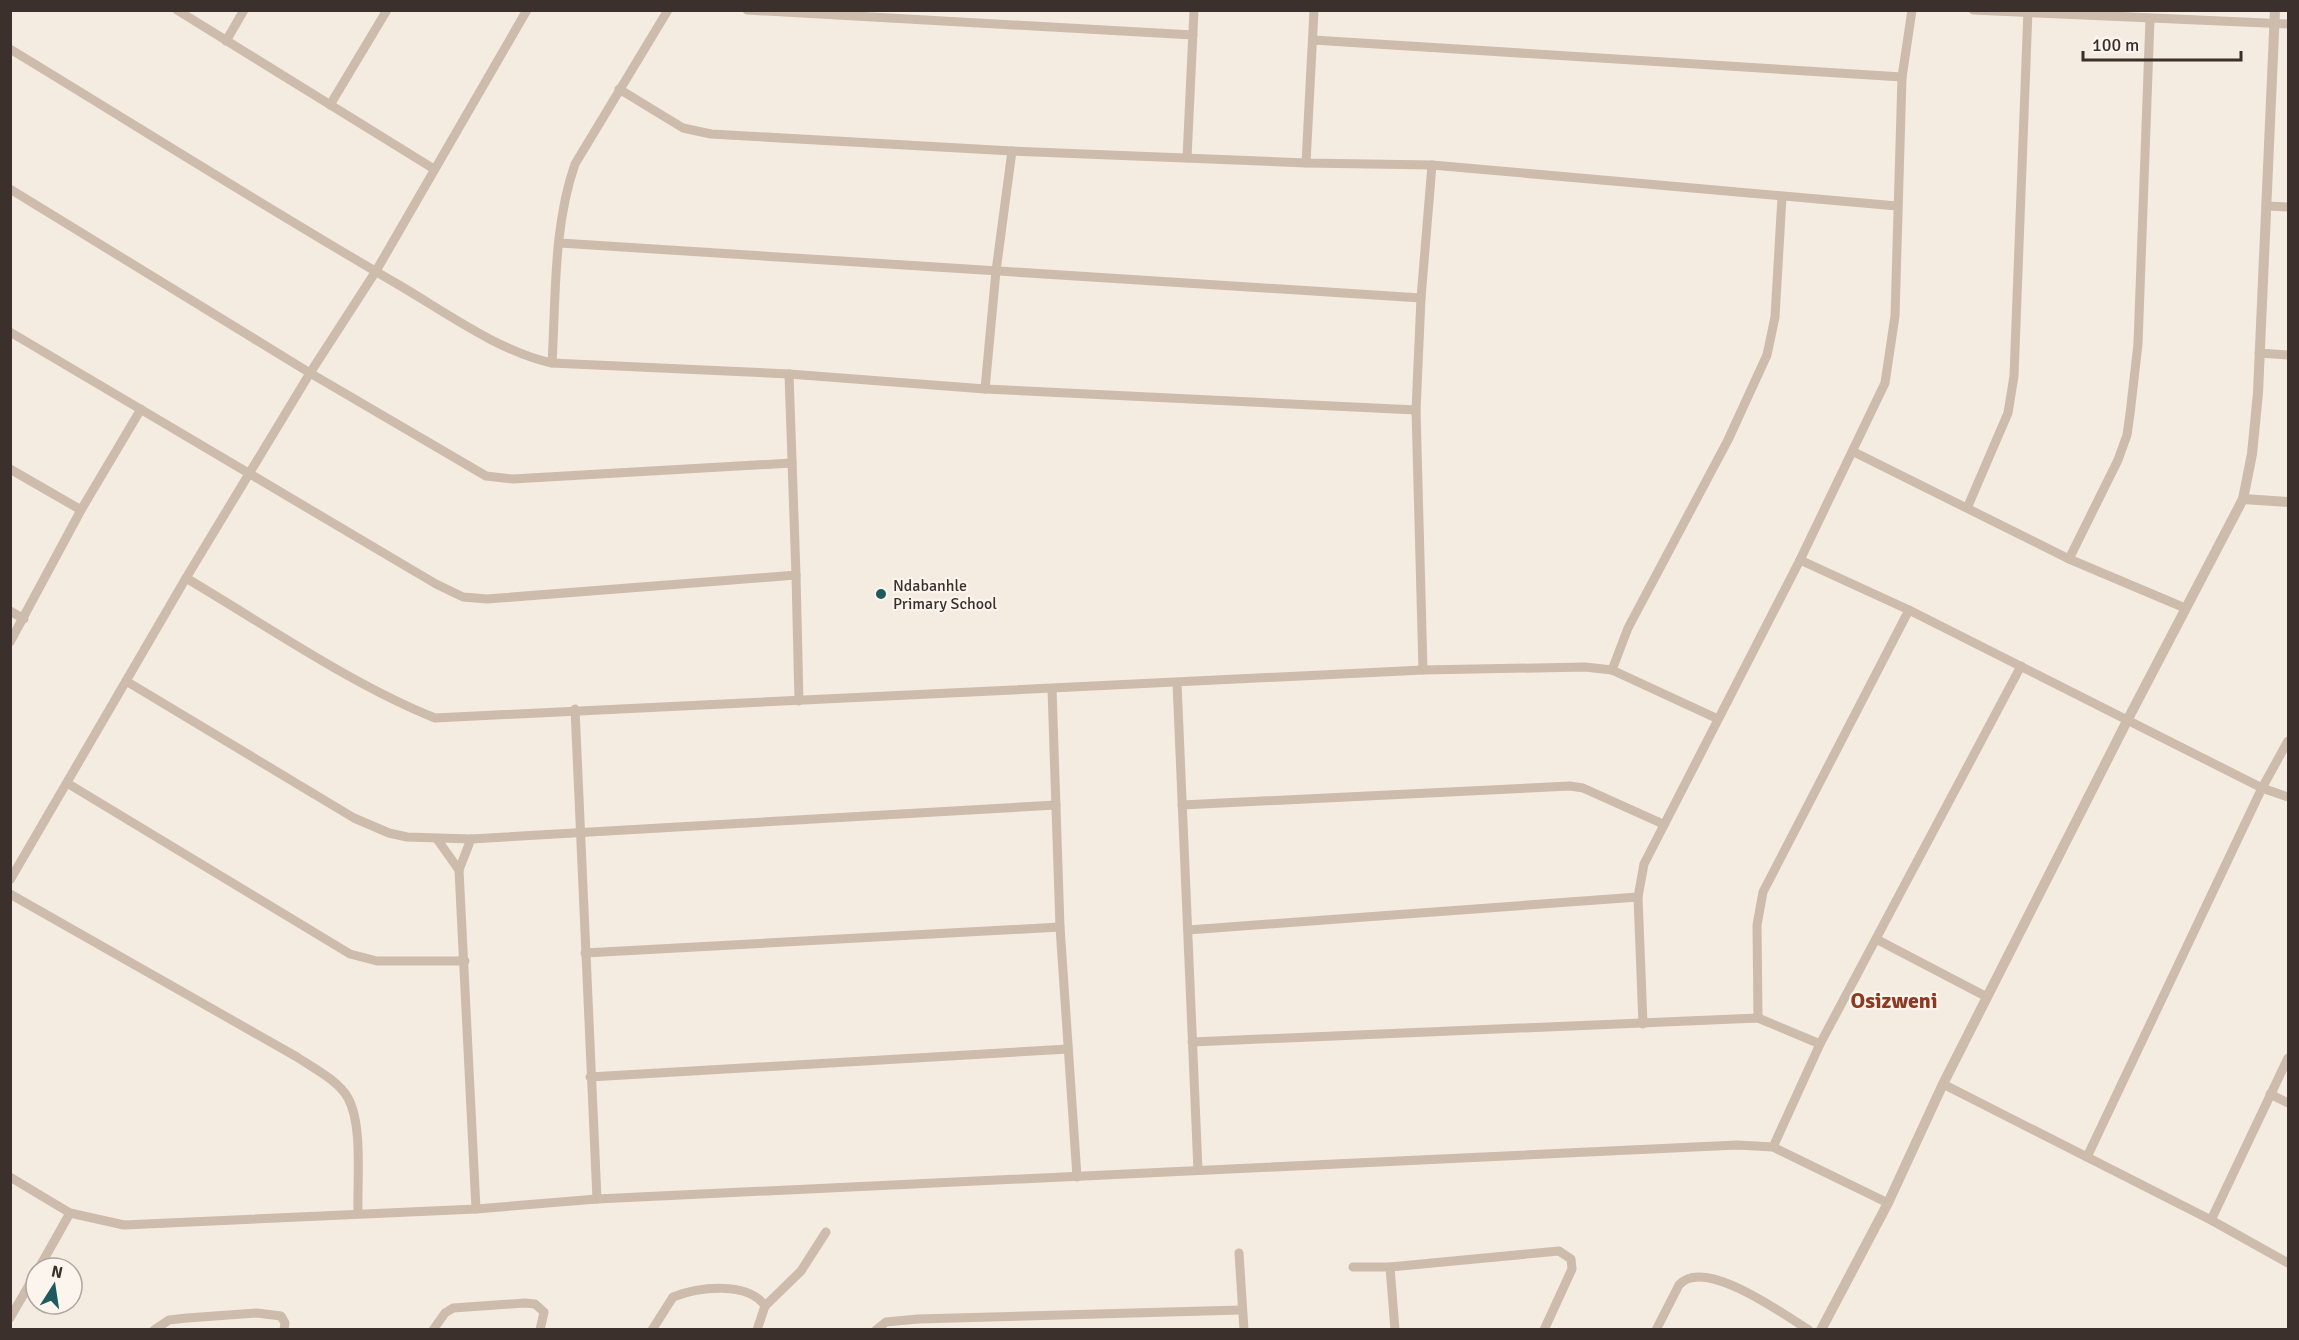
<svg xmlns="http://www.w3.org/2000/svg" width="2299" height="1340" font-family="Signika,sans-serif">
  <rect width="100%" height="100%" fill="#f4ebe1"/>
  <g fill="none" stroke-linecap="round" stroke-linejoin="round">
    <g stroke="#cdbbac" stroke-width="9">
      <polyline points="177,10 434,169"/>
      <polyline points="747,10 1193,35"/>
      <polyline points="1973,10 2288,24"/>
      <polyline points="1313,40 1902,77"/>
      <polyline points="226,41 244,10"/>
      <path d="M 10,49 C 140,128 268,209 399,285 C 445,312 500,352 552,363 L 789,374 L 985,389 L 1416,410 L 1421,298 L 1432,165"/>
      <polyline points="619,89 683,128 711,134 1012,151 1306,163 1432,165 1897,206"/>
      <polyline points="330,105 387,10"/>
      <polyline points="1187,158 1194,10"/>
      <polyline points="1306,163 1314,10"/>
      <polyline points="10,189 310,373 486,476 513,479 792,463"/>
      <polyline points="2267,206 2288,207"/>
      <polyline points="560,243 1421,298"/>
      <polyline points="10,332 436,584 463,597 487,599 796,575 789,374"/>
      <polyline points="2259,353 2288,355"/>
      <path d="M 552,363 C 556,297 553,227 575,164 L 668,10"/>
      <polyline points="985,389 996,271 1012,151"/>
      <polyline points="1416,410 1423,670"/>
      <polyline points="1854,452 2069,559 2185,608"/>
      <polyline points="10,469 81,510"/>
      <polyline points="1968,506 2008,413 2014,376 2028,10"/>
      <polyline points="2069,559 2118,460 2127,435 2130,414 2138,344 2150,19"/>
      <polyline points="1800,560 1909,610 2262,788 2288,797"/>
      <polyline points="796,575 799,701"/>
      <path d="M 186,578 C 264,624 352,685 435,718 L 1423,670 L 1585,667 L 1612,670 L 1718,719"/>
      <polyline points="10,611 24,619"/>
      <polyline points="10,642 81,510 141,409"/>
      <polyline points="1612,670 1628,628 1728,440 1767,355 1775,317 1782,197"/>
      <polyline points="126,681 354,818 389,833 407,837 471,839 1056,805"/>
      <polyline points="1177,683 1198,1170"/>
      <polyline points="1052,689 1060,927 1077,1177"/>
      <polyline points="575,709 597,1199"/>
      <polyline points="67,783 350,954 377,961 465,961"/>
      <polyline points="1182,805 1570,786 1583,788 1663,824"/>
      <polyline points="437,839 459,870"/>
      <polyline points="471,839 459,870 476,1209"/>
      <polyline points="10,880 186,578 310,373 376,271 527,10"/>
      <path d="M 10,894 L 297,1057 C 313,1068 338,1080 348,1098 C 363,1125 357,1181 358,1213"/>
      <polyline points="1188,930 1638,897"/>
      <polyline points="1876,939 1987,997"/>
      <polyline points="585,953 1060,927"/>
      <polyline points="1758,1018 1757,925 1763,892 1909,610"/>
      <polyline points="1643,1024 1638,897 1644,864 1800,560 1885,383 1895,316 1902,77 1912,10"/>
      <polyline points="1192,1042 1758,1018 1820,1044"/>
      <polyline points="590,1077 1068,1049"/>
      <polyline points="1943,1084 2211,1220 2288,1263"/>
      <polyline points="2270,1094 2288,1103"/>
      <polyline points="1773,1147 1820,1044 2021,666"/>
      <polyline points="2087,1157 2262,788 2288,741"/>
      <polyline points="10,1177 70,1213 124,1225 476,1209 597,1199 1737,1145 1773,1147 1888,1203"/>
      <polyline points="2211,1220 2288,1058"/>
      <polyline points="1239,1253 1244,1330"/>
      <polyline points="1353,1267 1390,1267 1559,1251 1571,1259 1572,1269 1544,1330"/>
      <polyline points="1390,1267 1395,1330"/>
      <polyline points="39,1268 70,1213"/>
      <polyline points="765,1306 801,1271 826,1232"/>
      <polyline points="10,1318 36,1273"/>
      <polyline points="154,1330 169,1320 187,1318 257,1313 281,1316 285,1323 284,1330"/>
      <polyline points="433,1330 445,1313 453,1308 525,1303 535,1304 544,1312 540,1330"/>
      <path d="M 652,1330 L 673,1297 C 699,1287 748,1281 765,1306 L 757,1330"/>
      <polyline points="876,1330 886,1322 918,1319 1241,1310"/>
      <path d="M 1656,1330 L 1679,1285 C 1704,1256 1783,1314 1809,1330"/>
    </g>
    <g stroke="#cdbbac" stroke-width="10">
      <polyline points="2243,499 2288,502"/>
      <polyline points="1821,1330 1888,1203 1943,1084 2128,719 2243,499 2252,454 2258,393 2275,10"/>
    </g>
  </g>
  <circle fill="#1f5a5e" stroke="#fbf5ee" stroke-width="2" cx="881" cy="594" r="6"/>
  <g text-anchor="middle" stroke-width="4.5" stroke-linejoin="round" paint-order="stroke">
    <g font-size="16" fill="#3b302b" stroke="#fbf5ee" text-anchor="start">
      <text x="893" y="591">Ndabanhle<tspan x="893" dy="18">Primary School</tspan></text>
    </g>
    <g font-size="22" font-weight="bold" fill="#8c3b22" stroke="#fbf5ee">
      <text x="1894" y="1008">Osizweni</text>
    </g>
  </g>
  <rect width="2299" height="1340" fill="none" stroke="#3b302b" stroke-width="24"/>
  <g transform="translate(54 1286) rotate(12)"><circle r="28" fill="#fbf5ee" stroke="#aea6a0" stroke-width="1.5"/>
  <path d="M0-4.5L10 22L0 15L-10 22Z" fill="#1f5a5e"/>
  <text y="-9" font-size="16" font-weight="bold" text-anchor="middle" fill="#3b302b">N</text>
  </g>
  <path d="M2083 51v9h158v-9" fill="none" stroke="#3b302b" stroke-width="3"/>
  <text x="2092" y="51" font-size="18" fill="#3b302b" stroke="#fbf5ee" stroke-width="4.5" paint-order="stroke">100 m</text>
</svg>
